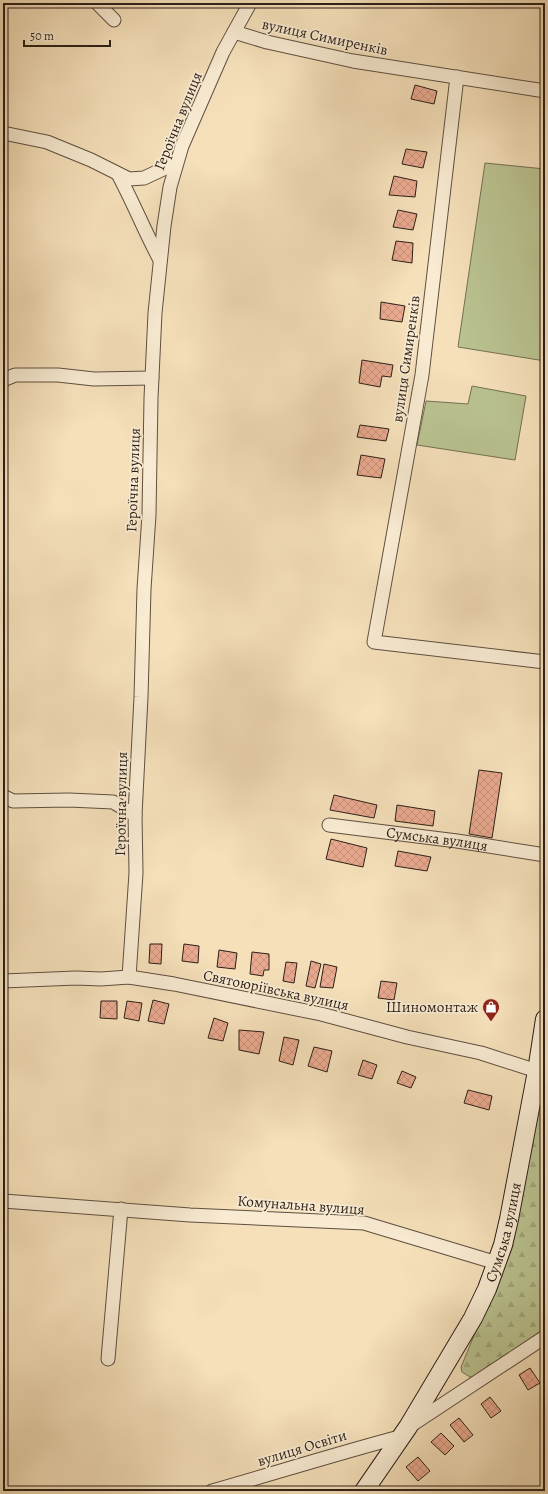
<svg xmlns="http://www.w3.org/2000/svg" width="548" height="1494" font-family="Alegreya,serif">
  <defs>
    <pattern id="forest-firs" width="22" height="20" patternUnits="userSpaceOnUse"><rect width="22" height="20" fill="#bac391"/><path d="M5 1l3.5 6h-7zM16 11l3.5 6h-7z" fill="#a0a77c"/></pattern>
    <pattern id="building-cross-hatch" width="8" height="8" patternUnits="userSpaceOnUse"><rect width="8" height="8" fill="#eaaa90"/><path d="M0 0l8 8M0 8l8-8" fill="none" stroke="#c9927b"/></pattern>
  </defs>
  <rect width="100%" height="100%" fill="#f5e0ba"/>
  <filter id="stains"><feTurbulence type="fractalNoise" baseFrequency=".005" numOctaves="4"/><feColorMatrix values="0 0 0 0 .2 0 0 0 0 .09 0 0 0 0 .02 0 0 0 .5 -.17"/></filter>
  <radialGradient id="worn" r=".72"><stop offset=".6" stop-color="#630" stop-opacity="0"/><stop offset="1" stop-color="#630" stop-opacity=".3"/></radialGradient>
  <g fill="#bac391" stroke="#737154">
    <polygon points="485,163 545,169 545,361 458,347"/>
    <polygon points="472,386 526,396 515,460 417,445 426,401 468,404"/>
  </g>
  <polygon fill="url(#forest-firs)" stroke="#737154" points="545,1081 545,1328 473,1377 470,1377 462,1372 461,1367 506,1258"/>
  <g fill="url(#building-cross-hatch)" stroke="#2c1f17">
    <polygon points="415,85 437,91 434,104 411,99"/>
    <polygon points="406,149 427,152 423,168 402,164"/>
    <polygon points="394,176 417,181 415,197 389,195"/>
    <polygon points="398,210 417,214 413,230 393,227"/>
    <polygon points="396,241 413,243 412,263 392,260"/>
    <polygon points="381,302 405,306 402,322 380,319"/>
    <polygon points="362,360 393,365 391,377 382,376 380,387 359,383"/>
    <polygon points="360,425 389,429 386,441 357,437"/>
    <polygon points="361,455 385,459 381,478 357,475"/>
    <polygon points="479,770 502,773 492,838 469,834"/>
    <polygon points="334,795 377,805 374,818 330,810"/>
    <polygon points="397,805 435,811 433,826 395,821"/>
    <polygon points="331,839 367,848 363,867 326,859"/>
    <polygon points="398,851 431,857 427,871 395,866"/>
    <polygon points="150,944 162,944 161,964 149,963"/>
    <polygon points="184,944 199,946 198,963 182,961"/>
    <polygon points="219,950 237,953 235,969 217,967"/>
    <polygon points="252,952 269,954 269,970 264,970 263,976 250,974"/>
    <polygon points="311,961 321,964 315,988 306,986"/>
    <polygon points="286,962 297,963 294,983 283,981"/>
    <polygon points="324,964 337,967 333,988 320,987"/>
    <polygon points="381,981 397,983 394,1000 378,998"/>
    <polygon points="153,1000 169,1004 164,1024 148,1021"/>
    <polygon points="101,1001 117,1001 117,1019 100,1018"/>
    <polygon points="127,1001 142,1003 139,1021 124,1018"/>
    <polygon points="214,1018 228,1023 223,1041 208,1038"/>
    <polygon points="239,1030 264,1032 259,1054 239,1050"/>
    <polygon points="284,1037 299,1040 293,1065 279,1061"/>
    <polygon points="314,1047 332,1051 327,1072 308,1066"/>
    <polygon points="363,1060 377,1065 372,1079 358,1075"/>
    <polygon points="402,1071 416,1077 411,1088 397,1083"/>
    <polygon points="468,1090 492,1096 489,1110 464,1103"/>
    <polygon points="530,1368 540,1383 528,1390 519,1375"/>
    <polygon points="490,1397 501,1411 491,1418 481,1404"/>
    <polygon points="459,1418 473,1435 464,1442 450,1425"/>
    <polygon points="441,1433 454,1446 445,1455 431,1442"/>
    <polygon points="418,1457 430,1471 418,1481 406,1467"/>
  </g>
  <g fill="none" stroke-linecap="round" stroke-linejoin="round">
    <g stroke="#5e4f40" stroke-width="15">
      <g id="minor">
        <polyline points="97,3 114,20"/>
        <polyline points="234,32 267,42 353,61 545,91"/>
        <polyline points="457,77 422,375 374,642 545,662"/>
        <polyline points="3,133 47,142 91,160 129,179 144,178 176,163"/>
        <path d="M 118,174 C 133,202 145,232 160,260"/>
        <polyline points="3,380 15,375 58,375 94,379 152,378"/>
        <polyline points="3,796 13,801 69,800 113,802 135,815"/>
        <path id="s1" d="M 329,825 L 457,841 L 545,855"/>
        <polyline points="129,977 136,873 135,815 141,697 144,589 149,515 151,398 155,313 164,226 170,187 182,146 223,52 250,3"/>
        <polyline points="3,981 76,978 101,979 129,977 174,984 321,1014 407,1037 481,1053 537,1071"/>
        <polyline points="3,1201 190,1215 364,1223 497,1263"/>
        <polyline points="108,1359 121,1209"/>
        <polyline points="410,1426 545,1337"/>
        <path d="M 212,1491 C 275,1473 339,1453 403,1436"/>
      </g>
    </g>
    <g stroke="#2c1f17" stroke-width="20">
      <g id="secondary">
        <path id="s2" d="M 364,1491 L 408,1427 L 473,1318 L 487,1289 L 503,1245 L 509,1219 L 537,1071 L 545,1019"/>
      </g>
    </g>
    <use href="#minor" stroke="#f8ebd2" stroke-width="13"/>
    <use href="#secondary" stroke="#f8ebd2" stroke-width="18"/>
  </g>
  <defs>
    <g id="shop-pin" transform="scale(0.9)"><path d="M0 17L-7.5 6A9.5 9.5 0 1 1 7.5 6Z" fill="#8f2418" stroke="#f8ebd2"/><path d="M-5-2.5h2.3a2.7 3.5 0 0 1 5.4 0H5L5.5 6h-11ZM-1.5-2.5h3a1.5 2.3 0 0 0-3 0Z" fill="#fff"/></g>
  </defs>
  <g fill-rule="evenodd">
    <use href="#shop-pin" x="491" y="1007"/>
  </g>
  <g text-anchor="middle" stroke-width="3.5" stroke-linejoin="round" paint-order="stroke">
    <g font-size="15" fill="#2c1f17" stroke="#f8ebd2">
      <text transform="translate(325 37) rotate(12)" y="5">вулиця Симиренків</text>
      <text transform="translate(178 121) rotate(-68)" y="5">Героїчна вулиця</text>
      <text transform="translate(406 359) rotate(-82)" y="5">вулиця Симиренків</text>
      <text transform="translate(133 480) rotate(-88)" y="5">Героїчна вулиця</text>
      <text transform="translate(121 804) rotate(-89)" y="5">Героїчна вулиця</text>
      <text dy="5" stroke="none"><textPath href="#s1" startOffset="109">Сумська вулиця</textPath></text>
      <text transform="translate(276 990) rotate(12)" y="5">Святоюріївська вулиця</text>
      <text transform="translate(301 1205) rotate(4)" y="5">Комунальна вулиця</text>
      <text dy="5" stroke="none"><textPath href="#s2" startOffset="296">Сумська вулиця</textPath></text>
      <text transform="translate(302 1448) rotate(-17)" y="5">вулиця Освіти</text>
    </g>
    <g font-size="15" fill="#2c1f17" stroke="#f8ebd2" text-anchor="end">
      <text x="478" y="1012">Шиномонтаж</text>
    </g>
  </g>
  <rect width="548" height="1494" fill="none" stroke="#f5e0ba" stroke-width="16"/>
  <rect x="4" y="4" width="540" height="1486" fill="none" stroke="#2c1f17" stroke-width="2"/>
  <rect x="8" y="8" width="532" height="1478" fill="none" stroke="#2c1f17"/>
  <path d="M24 40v6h86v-6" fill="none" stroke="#2c1f17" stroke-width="2"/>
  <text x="30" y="40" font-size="12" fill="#2c1f17" stroke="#f8ebd2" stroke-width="3" paint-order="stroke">50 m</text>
  <rect width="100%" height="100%" filter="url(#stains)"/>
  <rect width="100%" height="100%" fill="url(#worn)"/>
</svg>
